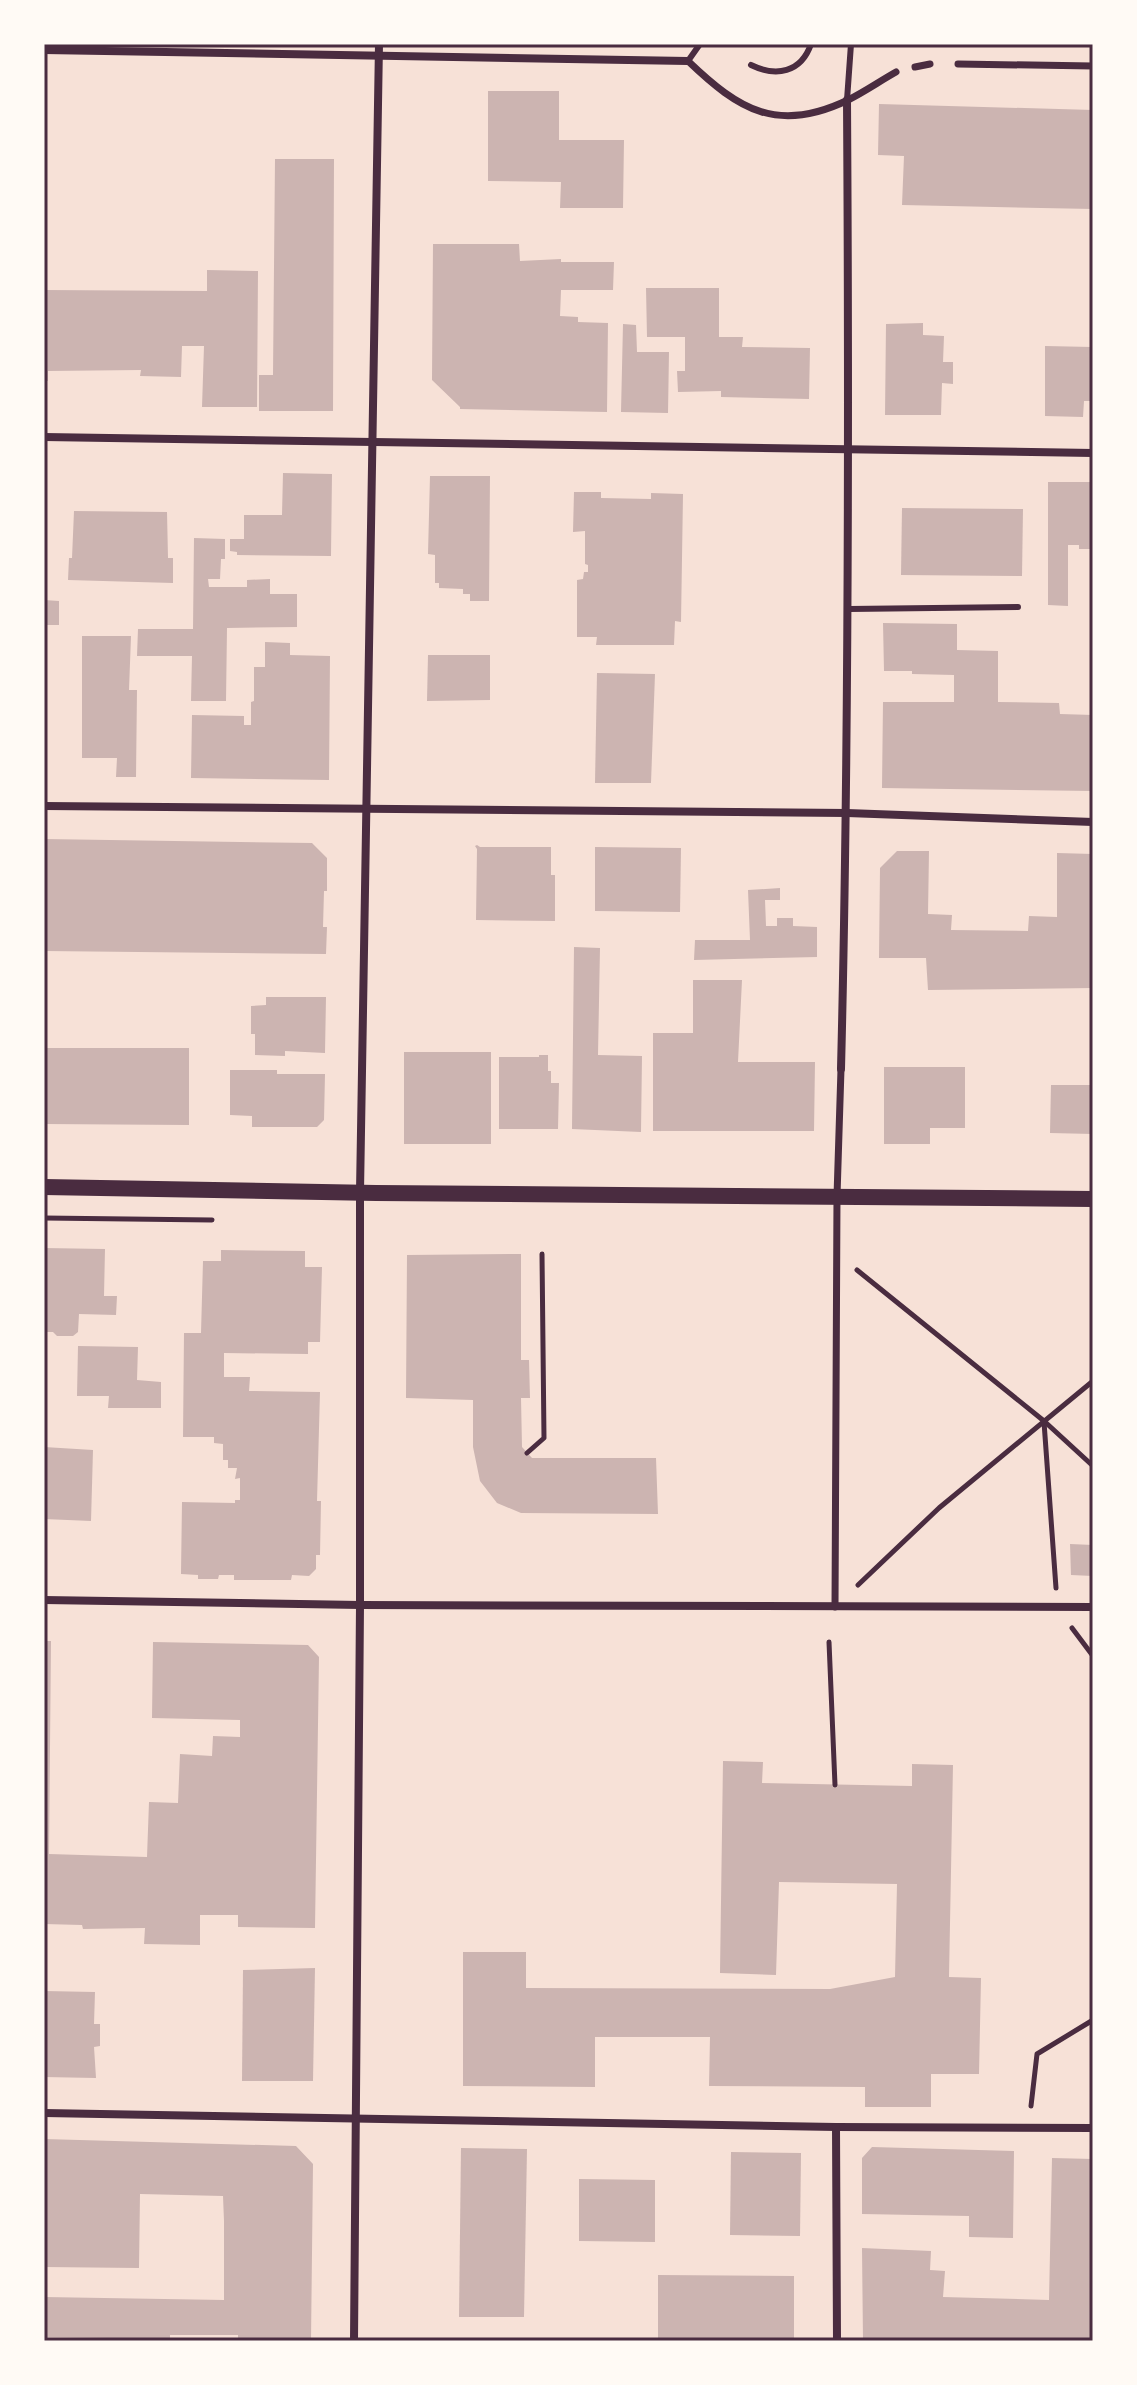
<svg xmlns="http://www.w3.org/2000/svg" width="1137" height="2385" font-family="'DejaVu Sans',sans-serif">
  <rect width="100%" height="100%" fill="#f7e1d7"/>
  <g fill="#ccb4b1">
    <polygon points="1032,44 1055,44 1056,46 1040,47"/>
    <polygon points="488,91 559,91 559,140 624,140 623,208 560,208 561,182 488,181"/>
    <polygon points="879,104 1093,110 1093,209 902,205 904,156 878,155"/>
    <polygon points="275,159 334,159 333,411 259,411 259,375 273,375"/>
    <polygon points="433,244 519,244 520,261 561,259 561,262 614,262 613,290 561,290 560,316 578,317 578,322 608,323 607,412 460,409 460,407 432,380"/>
    <polygon points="207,270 258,271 257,407 202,407 204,346 182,346 181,377 140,376 141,370 48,371 48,381 44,381 44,290 207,291"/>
    <polygon points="646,288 719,288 719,337 743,337 742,347 810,348 809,399 721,397 721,391 678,392 677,371 685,371 685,337 647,337"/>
    <polygon points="923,323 923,335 944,336 943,362 953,362 953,384 942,383 941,415 885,415 886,324"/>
    <polygon points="623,324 636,325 637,352 669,352 668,413 621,412"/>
    <polygon points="1045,346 1092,347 1092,401 1084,401 1083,417 1045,416"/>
    <polygon points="283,473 332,474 331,556 237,555 237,552 230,551 230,539 244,539 244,515 282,515"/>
    <polygon points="430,476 490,476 489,601 470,601 470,594 463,594 463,589 439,588 439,583 435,583 435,555 428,554"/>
    <polygon points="1048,482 1093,482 1093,549 1079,549 1079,545 1068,545 1068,606 1048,605"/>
    <polygon points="574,492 601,492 601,498 651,499 651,493 683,494 681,622 675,621 674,645 596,645 597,637 577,637 577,580 583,579 584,572 588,572 588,565 585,564 585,531 573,532"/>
    <polygon points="902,508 1023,509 1022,576 901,575"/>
    <polygon points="74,511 167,512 168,558 173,558 173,583 68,580 69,558 72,558"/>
    <polygon points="194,538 225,539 225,559 221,559 220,579 208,579 209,587 247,587 247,580 270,579 270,594 297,594 297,627 227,628 226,701 191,701 192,656 137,656 138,629 193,629"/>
    <polygon points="44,600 59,601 59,625 44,625"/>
    <polygon points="883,623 957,624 957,650 998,651 998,702 1059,703 1060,714 1093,715 1093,791 882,788 883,702 954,702 954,675 912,674 912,671 884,671"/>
    <polygon points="82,636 131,636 129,690 137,690 136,777 116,777 117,758 82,758"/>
    <polygon points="265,642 290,643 290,655 330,656 329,780 191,778 192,715 244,716 244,725 251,725 251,702 254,701 254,667 265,667"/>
    <polygon points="428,655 490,655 490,700 427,701"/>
    <polygon points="597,673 655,674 651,783 595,783"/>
    <polygon points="44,839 312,843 327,858 327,891 324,891 323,927 327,927 326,954 44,951"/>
    <polygon points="477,845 480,847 551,847 551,875 555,875 555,921 476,920 477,849 475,846"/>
    <polygon points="595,847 681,848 680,912 595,911"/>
    <polygon points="897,851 929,851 928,914 952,915 951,930 1028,931 1029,916 1057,917 1057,853 1093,854 1093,988 928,990 926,958 879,958 880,868"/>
    <polygon points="780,888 780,900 765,900 766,926 777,926 777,918 793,918 793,926 817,927 817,957 694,960 695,940 750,940 748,890"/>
    <polygon points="574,947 600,948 598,1055 642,1056 641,1132 572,1129"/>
    <polygon points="693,980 742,980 738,1062 815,1062 814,1131 653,1131 653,1033 693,1033"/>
    <polygon points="266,997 326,997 325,1053 285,1051 285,1056 255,1055 255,1034 251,1034 251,1006 266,1005"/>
    <polygon points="44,1048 189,1048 189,1125 44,1124"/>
    <rect x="404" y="1052" width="87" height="92"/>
    <polygon points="539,1055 548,1055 548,1071 551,1071 551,1083 559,1083 558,1129 499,1129 499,1057 539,1057"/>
    <polygon points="884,1067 965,1067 965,1128 930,1128 930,1144 884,1144"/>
    <polygon points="230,1070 277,1070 277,1074 325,1074 324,1120 317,1127 252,1127 252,1116 230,1115"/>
    <polygon points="1051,1085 1093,1085 1093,1134 1050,1133"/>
    <polygon points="44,1248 105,1249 104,1296 117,1296 116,1315 79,1314 78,1332 73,1336 57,1336 53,1332 44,1332"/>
    <polygon points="221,1250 305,1251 305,1267 322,1267 320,1342 308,1342 308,1354 224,1353 224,1377 250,1377 249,1391 320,1392 317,1501 321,1501 320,1555 316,1555 316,1569 309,1576 292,1575 291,1580 234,1580 234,1575 219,1575 218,1579 198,1579 198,1575 181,1574 182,1502 235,1503 235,1500 240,1500 240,1478 235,1479 237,1468 228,1468 228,1460 223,1460 223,1444 214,1443 214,1437 183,1437 184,1333 201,1333 203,1261 221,1261"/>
    <polygon points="521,1254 521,1360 529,1360 530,1398 521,1398 522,1447 532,1458 656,1458 658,1514 521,1513 497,1503 480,1481 473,1447 473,1400 406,1398 407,1255"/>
    <polygon points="78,1346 138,1347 137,1380 161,1382 161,1408 108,1408 109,1396 77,1396"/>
    <polygon points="44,1447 93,1450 91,1521 44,1519"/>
    <polygon points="1070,1544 1093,1545 1093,1576 1071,1575"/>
    <polygon points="44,1641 51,1641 49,1854 147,1857 149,1802 178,1803 180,1754 212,1756 213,1736 240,1737 240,1720 152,1718 153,1642 308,1645 319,1657 315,1928 238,1927 238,1915 200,1915 200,1945 144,1944 145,1928 83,1929 82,1925 44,1924"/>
    <polygon points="723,1761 763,1762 762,1783 912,1786 912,1764 953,1765 949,1977 981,1978 979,2074 931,2074 931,2107 865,2107 865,2087 709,2086 710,2037 595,2037 595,2087 463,2086 463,1952 526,1952 526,1988 830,1989 895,1977 897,1884 779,1882 776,1975 720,1973"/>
    <polygon points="315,1968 313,2081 242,2081 243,1970"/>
    <polygon points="44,1991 95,1992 94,2024 100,2024 100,2046 94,2047 96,2078 44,2077"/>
    <polygon points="44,2139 296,2146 313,2164 311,2341 238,2341 238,2335 170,2335 170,2339 44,2337 44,2297 224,2300 224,2221 223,2196 140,2194 139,2268 44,2267"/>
    <polygon points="872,2147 1014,2151 1013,2238 969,2237 969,2216 862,2214 862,2158"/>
    <polygon points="461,2148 527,2149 524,2317 459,2317"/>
    <polygon points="731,2152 801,2153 800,2236 730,2235"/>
    <polygon points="1052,2158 1093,2159 1093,2341 863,2341 862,2248 931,2251 930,2270 945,2271 943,2297 1049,2300"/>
    <polygon points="579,2179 655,2180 655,2242 579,2241"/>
    <polygon points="658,2275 794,2276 794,2341 658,2341"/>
  </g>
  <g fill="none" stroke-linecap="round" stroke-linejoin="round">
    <g stroke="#4a2c40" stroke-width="5">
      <polyline points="44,1218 212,1220"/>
      <polyline points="857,1270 1044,1421 1093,1466"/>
      <polyline points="1044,1422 1056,1588"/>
      <polyline points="527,1453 544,1438 542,1254"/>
      <polyline points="858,1585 939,1508 1093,1381"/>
      <polyline points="1072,1628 1093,1656"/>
      <polyline points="829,1642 835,1785"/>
      <polyline points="1031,2106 1037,2054 1093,2020"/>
    </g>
    <g stroke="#4a2c40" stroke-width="6">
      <polyline points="688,61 700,44"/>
      <path d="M 751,65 C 776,77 801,73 811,44"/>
      <polyline points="847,100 851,44"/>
      <polyline points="849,609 1018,607"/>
    </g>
    <g stroke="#4a2c40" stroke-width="7">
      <path d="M 688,61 C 739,110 778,134 848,100 C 864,92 880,81 896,72"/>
      <polyline points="958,64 1093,66"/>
      <polyline points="915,67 930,64"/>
      <polyline points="835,1607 837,1196 841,1069"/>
    </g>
    <g stroke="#4a2c40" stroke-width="8">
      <polyline points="44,50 688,61"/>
      <polyline points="44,437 1093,453"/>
      <polyline points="44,806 847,813 1093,822"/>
      <path d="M 841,1069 C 849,746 849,423 847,100"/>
      <polyline points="44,1600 360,1605 1093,1607"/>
      <polyline points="44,2113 836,2127 1093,2128"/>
      <polyline points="836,2127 837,2341"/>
      <polyline points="354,2341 360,1605 360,1192 379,44"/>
    </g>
    <polyline stroke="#4a2c40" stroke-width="16" points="44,1187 376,1193 1093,1199"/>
  </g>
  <rect width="1137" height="2385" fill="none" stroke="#fffaf5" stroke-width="92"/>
  <rect x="46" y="46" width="1045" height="2293" fill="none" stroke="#4a2c40" stroke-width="3"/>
</svg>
